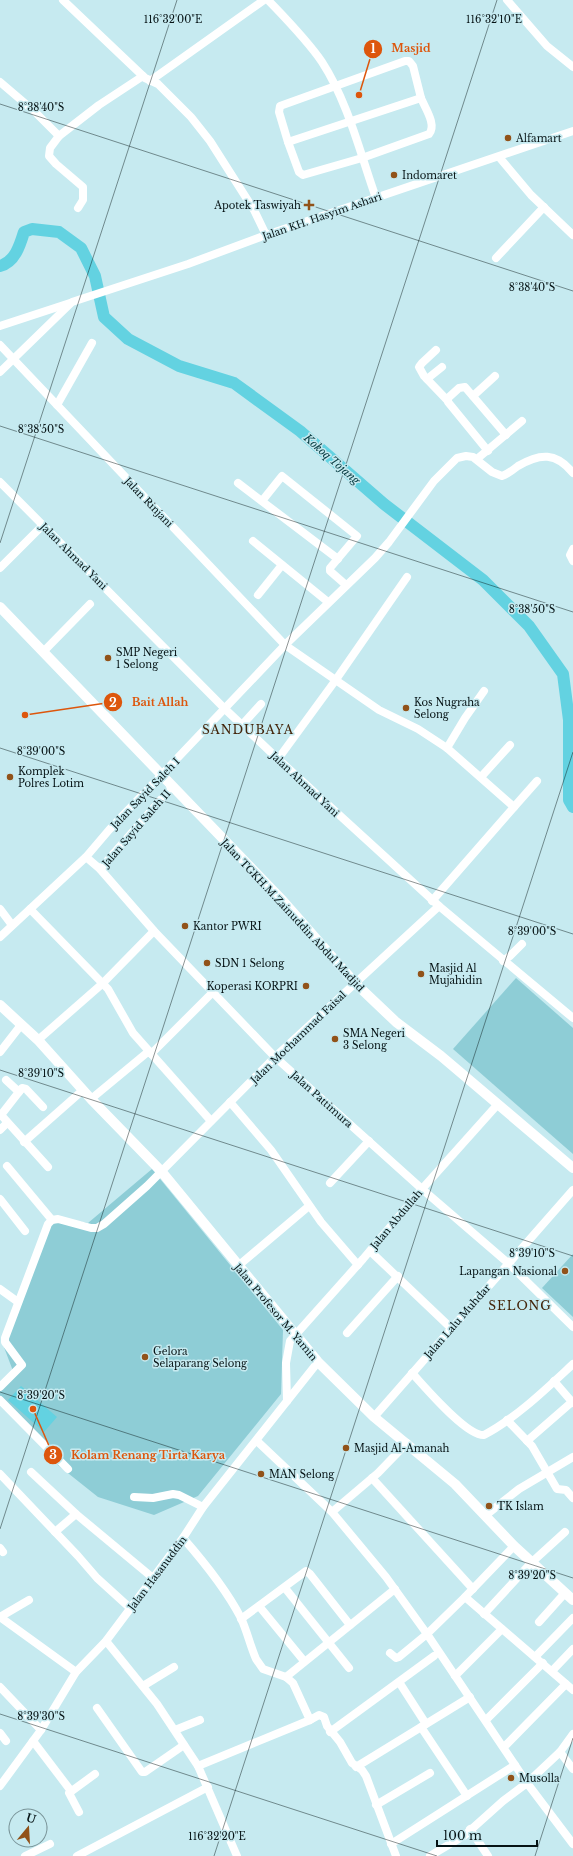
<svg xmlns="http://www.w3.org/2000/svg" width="573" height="1856" font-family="'Libre Baskerville',serif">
  <rect width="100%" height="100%" fill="#c6eaf0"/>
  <g fill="#8ecdd6">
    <polygon points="516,978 573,1028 573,1154 453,1049"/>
    <polygon points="152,1169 283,1330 281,1394 198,1496 154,1515 98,1497 54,1462 0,1397 0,1390 13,1371 2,1342 51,1216 88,1223"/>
    <polygon points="573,1254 573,1317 542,1288"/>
  </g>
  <polygon fill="#63d2e1" points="21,1386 57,1417 44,1432 8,1400"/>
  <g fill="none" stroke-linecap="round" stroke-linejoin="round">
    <path stroke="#63d2e1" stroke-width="12" d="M 0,266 C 15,262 20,245 24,232 L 32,229 L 59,232 L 81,248 L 95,276 L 104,317 L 128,339 L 179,366 L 234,383 L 300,431 L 384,504 L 483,580 L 529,626 L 563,674 L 569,720 L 569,800 L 573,807"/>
    <g stroke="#fff" stroke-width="8">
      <polyline points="63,0 145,78 158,84 191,117 210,141 254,210 266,235"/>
      <path d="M 268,0 C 286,19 307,40 322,62 C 348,102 360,153 376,198"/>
      <polyline points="507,0 547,46 573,67"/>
      <polygon points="405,61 409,61 413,66 421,98 288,142 279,112 280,106"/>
      <polyline points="150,81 264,0"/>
      <polyline points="0,82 34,111 59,136 99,105 143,76"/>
      <polyline points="59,136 50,148 49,156 56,164 83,187 83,200 78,208"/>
      <path d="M 288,142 L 299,172 L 303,175 L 362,158 L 429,134 C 437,125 425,108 421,98"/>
      <polyline points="499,157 531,195 573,235"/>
      <polyline points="496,258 544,207"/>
      <polyline points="0,326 70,303"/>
      <polyline points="0,345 285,645 379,710 418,729 447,748 514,807 432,901"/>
      <polyline points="436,350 422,363 419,367 424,376 447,400"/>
      <polyline points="0,372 72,302 188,264 266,235 573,131"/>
      <polyline points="427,379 442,367"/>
      <polyline points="473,396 495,376"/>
      <polyline points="57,405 92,343"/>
      <polyline points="488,451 448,402 448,398 459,388 465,387 506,435"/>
      <polyline points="477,459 522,421"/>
      <polyline points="0,482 225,709 278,759 439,906 573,1018"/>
      <polyline points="238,483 338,559"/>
      <polyline points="262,501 282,476 357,536 330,568 330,571 346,585"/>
      <polyline points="253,541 328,602"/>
      <polyline points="573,549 570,555 573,561"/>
      <polyline points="0,568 43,525"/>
      <polyline points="258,595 282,565"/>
      <polyline points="44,651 90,604"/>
      <polyline points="242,725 261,704"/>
      <polyline points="447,748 465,718 484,691"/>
      <polyline points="278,759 335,681 407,577"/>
      <polyline points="481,777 510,745"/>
      <polyline points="514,807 537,781"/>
      <polyline points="86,857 100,869 154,931 275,1057 422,1189 508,1263 573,1327"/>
      <polyline points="100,869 172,787"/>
      <polyline points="0,909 12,925"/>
      <polyline points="30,909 108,989 133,1033 211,1121"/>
      <path d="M 0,937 L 86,857 L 109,830 L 285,645 L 375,558 L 389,542 L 434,481 L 457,458 L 466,456 L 473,457 L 492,472 L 502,476 C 508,474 513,470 518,466 C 540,453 556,452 573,473"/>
      <polyline points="503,961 510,956 522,944"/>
      <polyline points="38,1040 102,984 154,931"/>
      <polyline points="0,1052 21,1025"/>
      <polyline points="151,1054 212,993"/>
      <polyline points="6,1080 19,1092"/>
      <polyline points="91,1099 149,1051"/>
      <polyline points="230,1102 271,1150 321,1222 358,1265"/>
      <polyline points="43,1107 26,1089 22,1088 1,1115 48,1167"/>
      <polyline points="0,1130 7,1123"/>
      <polyline points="24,1142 83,1090"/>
      <polyline points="7,1166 52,1220"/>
      <polyline points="330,1183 369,1141"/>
      <polyline points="0,1199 25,1231"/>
      <polyline points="370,1251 451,1328"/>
      <polyline points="238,1266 309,1206"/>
      <polyline points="0,1289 18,1302"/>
      <polyline points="347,1333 398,1276"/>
      <path d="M 412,1373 C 425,1387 466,1436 484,1435 C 515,1419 547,1388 573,1364"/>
      <polyline points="554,1381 573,1403"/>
      <polyline points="0,1387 22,1365 5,1342 5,1338 48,1224 52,1220 58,1219 91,1228 97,1228 104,1224 147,1186 275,1057 439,906"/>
      <polyline points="0,1400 68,1469"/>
      <polyline points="287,1401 286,1363 290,1341 363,1259 422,1189 498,1104"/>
      <polyline points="374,1417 573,1190"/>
      <polyline points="507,1420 532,1446 557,1489 566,1490 573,1498"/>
      <polyline points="257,1441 332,1512 386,1577 427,1634 465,1597 514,1546"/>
      <polyline points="527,1441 573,1401"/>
      <polyline points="31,1472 76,1514 153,1578"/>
      <polyline points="0,1474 78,1556 97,1578 130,1608"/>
      <polyline points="372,1478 473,1589"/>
      <polyline points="134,1497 153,1498 173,1494 179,1495 203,1507"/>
      <polyline points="332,1512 378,1473 407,1443"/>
      <polyline points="486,1515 519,1489 573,1457"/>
      <polyline points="55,1532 76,1514"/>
      <path d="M 183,1538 C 204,1562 226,1589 241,1618 C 247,1631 250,1645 256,1659 L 263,1669 L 286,1677 L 293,1683 L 310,1720 L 319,1715 L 324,1717 L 327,1726 L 340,1742 L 352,1763 L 362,1770 L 366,1776 L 396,1856"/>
      <polyline points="0,1548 3,1552"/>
      <polyline points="285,1588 349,1668"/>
      <polyline points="465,1597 573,1690"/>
      <polyline points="259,1606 304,1661"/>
      <polyline points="484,1614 531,1563 565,1532"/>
      <polyline points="0,1617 76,1672"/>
      <polyline points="0,1617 29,1600"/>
      <polyline points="241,1619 306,1571 310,1574 350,1625"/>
      <polyline points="539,1622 565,1593"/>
      <polyline points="106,1641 157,1704 198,1766 237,1856"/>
      <polyline points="390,1653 396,1658 399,1657 427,1634 527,1783 573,1844"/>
      <polyline points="535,1657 573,1618"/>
      <polyline points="552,1671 573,1649"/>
      <polyline points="455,1676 502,1629"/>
      <polyline points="286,1677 395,1589"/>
      <polyline points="399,1682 426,1724"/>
      <polyline points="143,1686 174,1667"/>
      <polyline points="0,1687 41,1730"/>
      <polyline points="97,1708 142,1772 145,1772 184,1745"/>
      <polyline points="486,1720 543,1663"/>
      <polyline points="421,1727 467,1796"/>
      <polyline points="175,1730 200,1720"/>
      <polyline points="330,1732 434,1656"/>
      <polyline points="0,1733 6,1741"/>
      <polyline points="33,1741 71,1791"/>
      <polyline points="504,1747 566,1684"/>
      <polyline points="560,1752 573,1769"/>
      <polyline points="198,1766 310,1720"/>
      <polyline points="356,1767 470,1697"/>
      <polyline points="0,1786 41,1730 76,1672 106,1641 183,1538 203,1507 318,1362"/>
      <polyline points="376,1805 430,1773"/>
      <polyline points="79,1812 69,1793 95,1774"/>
      <polyline points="470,1829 488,1856"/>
      <polyline points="391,1844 515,1765"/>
      <polyline points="25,1856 50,1844"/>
      <polyline points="77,1856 208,1787"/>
      <polyline points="430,1856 465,1835 503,1801 527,1783 560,1752 573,1734"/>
    </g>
    <g stroke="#fff" stroke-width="10">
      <polyline points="0,607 283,901 355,983 396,1022 441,1056 573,1168"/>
      <polyline points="0,1005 38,1040 91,1099 161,1171 318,1362 374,1417 455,1484 514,1546 573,1600"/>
    </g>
  </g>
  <path fill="none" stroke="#061315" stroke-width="1" stroke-opacity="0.45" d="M 0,104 L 573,291M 0,426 L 573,612M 0,543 L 177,0M 0,748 L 573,934M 0,1070 L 573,1256M 0,1392 L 573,1578M 0,1529 L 497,0M 0,1714 L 437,1856M 214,1856 L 573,752M 535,1856 L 573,1738"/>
  <g fill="#915219" stroke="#c6eaf0" stroke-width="1.5">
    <circle cx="508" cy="138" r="4"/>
    <circle cx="394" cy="175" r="4"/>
    <path d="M307 199h4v4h4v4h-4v4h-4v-4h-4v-4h4z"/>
    <circle cx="108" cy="658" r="4"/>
    <circle cx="406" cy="708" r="4"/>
    <circle cx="10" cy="777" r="4"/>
    <circle cx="185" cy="926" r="4"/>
    <circle cx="207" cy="963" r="4"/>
    <circle cx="421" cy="974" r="4"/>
    <circle cx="306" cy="986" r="4"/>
    <circle cx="335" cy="1039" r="4"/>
    <circle cx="565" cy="1271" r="4"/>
    <circle cx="145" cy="1357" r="4"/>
    <circle cx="346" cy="1448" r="4"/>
    <circle cx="261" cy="1474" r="4"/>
    <circle cx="489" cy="1506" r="4"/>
    <circle cx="511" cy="1778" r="4"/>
  </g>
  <g text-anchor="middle" stroke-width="3" stroke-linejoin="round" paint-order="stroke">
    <g font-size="10" fill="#061315" stroke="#c6eaf0" text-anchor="start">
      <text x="516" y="142">Alfamart</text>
      <text x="402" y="179">Indomaret</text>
      <text x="301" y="209" text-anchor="end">Apotek Taswiyah</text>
      <text x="116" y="656">SMP Negeri<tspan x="116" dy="12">1 Selong</tspan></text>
      <text x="414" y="706">Kos Nugraha<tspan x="414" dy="12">Selong</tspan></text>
      <text x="18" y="775">Komplek<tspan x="18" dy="12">Polres Lotim</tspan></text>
      <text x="193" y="930">Kantor PWRI</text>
      <text x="215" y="967">SDN 1 Selong</text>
      <text x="429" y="972">Masjid Al<tspan x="429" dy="12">Mujahidin</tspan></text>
      <text x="298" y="990" text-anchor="end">Koperasi KORPRI</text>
      <text x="343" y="1037">SMA Negeri<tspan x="343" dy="12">3 Selong</tspan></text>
      <text x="557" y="1275" text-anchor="end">Lapangan Nasional</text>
      <text x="153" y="1355">Gelora<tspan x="153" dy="12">Selaparang Selong</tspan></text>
      <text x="354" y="1452">Masjid Al-Amanah</text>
      <text x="269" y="1478">MAN Selong</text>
      <text x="497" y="1510">TK Islam</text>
      <text x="519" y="1782">Musolla</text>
    </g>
    <g font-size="10" fill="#061315" stroke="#c6eaf0">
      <text transform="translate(322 216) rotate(-19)" y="4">Jalan KH. Hasyim Ashari</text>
      <text transform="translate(149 502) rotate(46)" y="4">Jalan Rinjani</text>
      <text transform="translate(74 556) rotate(45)" y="4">Jalan Ahmad Yani</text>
      <text transform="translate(305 784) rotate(43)" y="4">Jalan Ahmad Yani</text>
      <text transform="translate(145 793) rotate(-46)" y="4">Jalan Sayid Saleh I</text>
      <text transform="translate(136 828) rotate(-49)" y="4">Jalan Sayid Saleh II</text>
      <text transform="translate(293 915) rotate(47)" y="4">Jalan TGKH.M.Zainuddin Abdul Madjid</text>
      <text transform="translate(298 1037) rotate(-44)" y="4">Jalan Mochammad Faisal</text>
      <text transform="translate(322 1099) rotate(42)" y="4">Jalan Pattimura</text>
      <text transform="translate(396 1219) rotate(-50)" y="4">Jalan Abdullah</text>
      <text transform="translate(276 1312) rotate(50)" y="4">Jalan Profesor M. Yamin</text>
      <text transform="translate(457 1321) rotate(-49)" y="4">Jalan Lalu Muhdar</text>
      <text transform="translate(157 1573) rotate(-53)" y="4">Jalan Hasanuddin</text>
    </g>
    <g font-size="11" font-style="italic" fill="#0d4147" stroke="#c6eaf0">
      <text transform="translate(332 459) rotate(41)" y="4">Kokoq Tojang</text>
    </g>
    <g font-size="12" letter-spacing="1" fill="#43250b" stroke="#c6eaf0">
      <text x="248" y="734">SANDUBAYA</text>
      <text x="520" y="1310">SELONG</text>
    </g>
  </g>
  <g font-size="10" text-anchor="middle" fill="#061315" stroke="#c6eaf0" stroke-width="3" stroke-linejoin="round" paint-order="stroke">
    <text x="173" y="23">116°32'00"E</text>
    <text x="494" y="23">116°32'10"E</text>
    <text x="41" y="111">8°38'40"S</text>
    <text x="532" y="291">8°38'40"S</text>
    <text x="41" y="433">8°38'50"S</text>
    <text x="532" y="613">8°38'50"S</text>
    <text x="41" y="755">8°39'00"S</text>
    <text x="532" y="935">8°39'00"S</text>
    <text x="41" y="1077">8°39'10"S</text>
    <text x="532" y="1257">8°39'10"S</text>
    <text x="41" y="1399">8°39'20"S</text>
    <text x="532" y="1579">8°39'20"S</text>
    <text x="41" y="1720">8°39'30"S</text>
    <text x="217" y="1840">116°32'20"E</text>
  </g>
  <path fill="none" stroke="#dd560c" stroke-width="1.5" d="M359 95L373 49M25 715L113 702M33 1409L53 1455"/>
  <g fill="#dd560c" stroke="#c6eaf0" stroke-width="1.5">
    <circle cx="359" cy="95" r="4"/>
    <circle cx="25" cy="715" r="4"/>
    <circle cx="33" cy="1409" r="4"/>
    <circle cx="373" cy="49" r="10"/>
    <circle cx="113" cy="702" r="10"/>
    <circle cx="53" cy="1455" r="10"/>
  </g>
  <g font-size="12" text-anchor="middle" font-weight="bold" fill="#fff">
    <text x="373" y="53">1</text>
    <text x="113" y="707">2</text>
    <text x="53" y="1459">3</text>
  </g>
  <g font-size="11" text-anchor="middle" font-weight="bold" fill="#dd560c" stroke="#c6eaf0" stroke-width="3" stroke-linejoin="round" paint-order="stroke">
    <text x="411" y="52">Masjid</text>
    <text x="160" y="706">Bait Allah</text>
    <text x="148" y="1459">Kolam Renang Tirta Karya</text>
  </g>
  <g transform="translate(28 1828) rotate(18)"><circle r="19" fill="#c6eaf0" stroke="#799498"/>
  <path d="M0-3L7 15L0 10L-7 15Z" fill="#915219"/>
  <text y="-6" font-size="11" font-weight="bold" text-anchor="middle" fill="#061315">U</text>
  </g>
  <path d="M437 1840v6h100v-6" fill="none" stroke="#061315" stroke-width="2"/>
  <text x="443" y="1840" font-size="12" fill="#061315" stroke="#c6eaf0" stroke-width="3" paint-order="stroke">100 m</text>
</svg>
